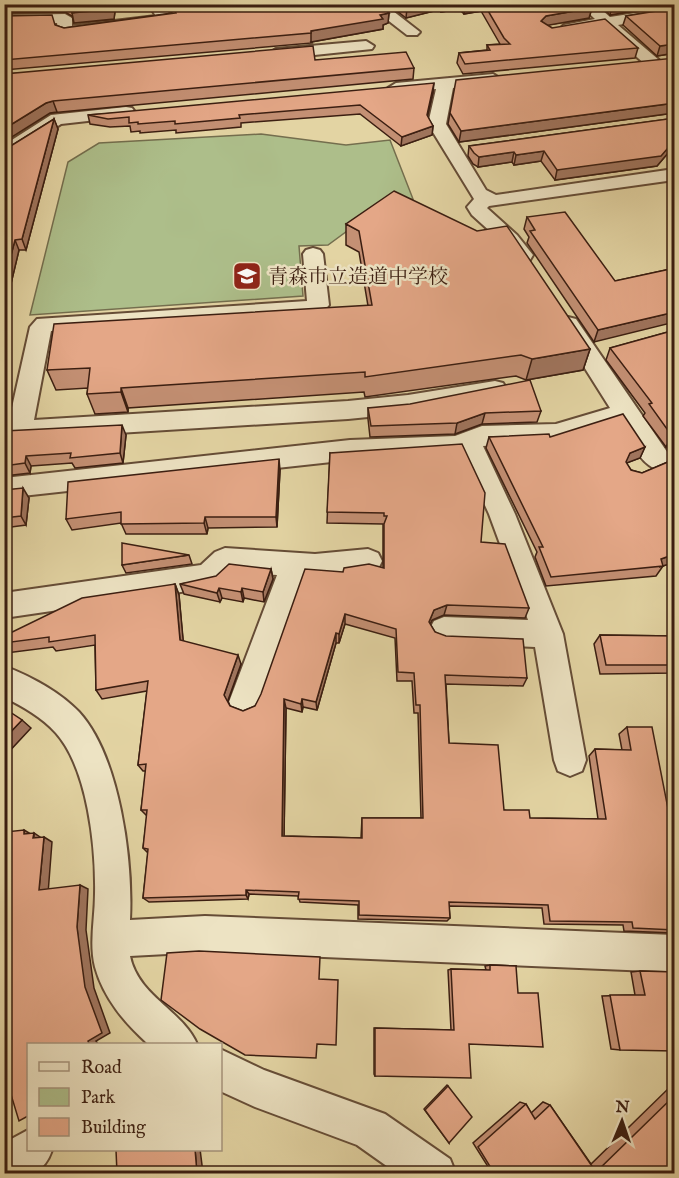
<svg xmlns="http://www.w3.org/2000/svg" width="679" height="1178" font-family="'IM FELL English','Noto Serif JP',serif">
  <rect width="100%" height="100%" fill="#e3d4a3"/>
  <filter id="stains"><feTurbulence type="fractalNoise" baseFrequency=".00333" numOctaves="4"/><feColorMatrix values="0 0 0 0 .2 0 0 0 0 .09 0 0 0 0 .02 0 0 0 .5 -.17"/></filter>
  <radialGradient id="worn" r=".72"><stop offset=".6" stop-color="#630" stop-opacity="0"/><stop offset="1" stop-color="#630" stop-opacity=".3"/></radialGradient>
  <polygon fill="#adbe8a" stroke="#746e4e" stroke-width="1.5" points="261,134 346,145 390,140 413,199 388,201 328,245 299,246 303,296 30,315 68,162 99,143"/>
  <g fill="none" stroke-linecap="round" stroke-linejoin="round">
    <g stroke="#654c36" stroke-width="4">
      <g id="minor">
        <polygon points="151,4 171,4 166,9 173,19 170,22 67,36 59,33 57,23 4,24 4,15 65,14 72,18 72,26 156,16 150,7"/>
        <polygon points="262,4 277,4 284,15 282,18 272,18"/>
        <polygon points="367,4 384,4 420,32 417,35 407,35"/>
        <polygon points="579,4 595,4 610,17 674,7 674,15 618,25 659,60 661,63 659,66 647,66 603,27 569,33 564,31 561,28 564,25 595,19"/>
        <polygon points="366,41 374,46 372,49 276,59 268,54 276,49"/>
        <polygon points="493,74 501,79 499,82 453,88 446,124 486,190 496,195 674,169 674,180 489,206 487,208 517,235 533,255 530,260 523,261 516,260 503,243 472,215 467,207 474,199 428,124 436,89 396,93 388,88 396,83"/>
        <polygon points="126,107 132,108 135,112 132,116 61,124 10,157 4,158 4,145 51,115"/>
        <polygon points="313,248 320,250 323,254 329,305 322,313 51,331 34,420 348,401 408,395 495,381 503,383 507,389 503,395 408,413 348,419 4,440 4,422 9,421 30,327 37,319 307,301 303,254 306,250"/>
        <path d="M 568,317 L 576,319 L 674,462 L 670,469 C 645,477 631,441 619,423 L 556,442 L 483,446 L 515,514 L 563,634 L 586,760 L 582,771 L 570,776 L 558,771 L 554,760 L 535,647 L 444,643 L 434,639 L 429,630 L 434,621 L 444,617 L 528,620 L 489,514 L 461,453 L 350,460 L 4,498 L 4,478 L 350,440 L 455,436 L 482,426 L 556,424 L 610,408 L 557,324 L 560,319 Z"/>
        <path d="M 225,548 L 315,554 L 368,549 L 378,553 L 382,561 L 378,569 C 354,577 329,578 304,577 L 261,702 L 256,712 L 245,717 L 234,712 L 229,702 L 277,575 L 231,572 L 218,584 L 208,588 L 4,618 L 4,593 L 201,565 L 215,552 Z"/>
        <path d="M 4,666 C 30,676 60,692 79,712 C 120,757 133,861 130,920 L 205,916 L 674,935 L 674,972 L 205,952 L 130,956 C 138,996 182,1010 197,1044 L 148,1044 C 125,1023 104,999 95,967 C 89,943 95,918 95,894 C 96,848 88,769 56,733 C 42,717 23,707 4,697 Z"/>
        <polygon points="220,1049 264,1070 385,1114 450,1159 456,1174 398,1174 357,1145 255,1107 220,1091"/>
        <path d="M 28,1130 L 28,1150 L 52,1150 C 43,1176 29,1174 4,1174 L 4,1143 Z"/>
      </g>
    </g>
    <use href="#minor" fill="#ede3c3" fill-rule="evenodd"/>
  </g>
  <g fill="#c49074" stroke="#3b1e11" stroke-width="1.5" fill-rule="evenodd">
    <polygon points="4,4 116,4 114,19 74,23 72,16 65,12 4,13"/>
    <polygon points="168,4 267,4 271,10 282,10 279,4 377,4 389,13 388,23 383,25 383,29 311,42 312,43 4,70 4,16 55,25 64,28 172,13 169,9"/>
    <polygon points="388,4 589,4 592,8 589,18 547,25 552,28 638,48 635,58 463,74 457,63 459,53 487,50 487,45 500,44 481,11 464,14 459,9 441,12 438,10 406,18"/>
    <polygon points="599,4 671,4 610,15"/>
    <polygon points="675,8 675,53 657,56 623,25 626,16"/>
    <polygon points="675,58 675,113 674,113 459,142 448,124 450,113"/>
    <polygon points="315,60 414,68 413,79 50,113 4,74"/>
    <polygon points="433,92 427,116 433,126 432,135 401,146 360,114 241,123 241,127 176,133 176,130 140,133 140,131 131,132 130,126 110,127 90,124 88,115"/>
    <polygon points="675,118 675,147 674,146 657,166 555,180 541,161 514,165 512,162 478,167 473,164 468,156 469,146"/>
    <polygon points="54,119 58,129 26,250 19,250 4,313 6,149"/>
    <polygon points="527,217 615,281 675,268 594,342 527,243 529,237 524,229"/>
    <polygon points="346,224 590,349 583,370 526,380 516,376 365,397 364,392 128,408 128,412 95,414 87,394 88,388 56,390 47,370 368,306 359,252 346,245"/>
    <polygon points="675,330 675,445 666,447 643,416 645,413 606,360 610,348"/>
    <polygon points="368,408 541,411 537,422 482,424 455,434 370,437 368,419"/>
    <polygon points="4,431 126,435 123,463 75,468 72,463 31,466 30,473 4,476"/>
    <polygon points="489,437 550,437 645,447 640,458 626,463 631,470 642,473 675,459 675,562 663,566 656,576 546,586 535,557 537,552 486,448"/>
    <path d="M 330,453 L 481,542 L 529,608 L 525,618 L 444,615 L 432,620 L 430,624 L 435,632 L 527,678 L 523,686 L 446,684 L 449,743 L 504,810 L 530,818 L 598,819 L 589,756 L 595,749 L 622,750 L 619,734 L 627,727 L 671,824 L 675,824 L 675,933 L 624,931 L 623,925 L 544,924 L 542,908 L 449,906 L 450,918 L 447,921 L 358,919 L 358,905 L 300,902 L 298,896 L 249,894 L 248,899 L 149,902 L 143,898 L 148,853 L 143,848 L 147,816 L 141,810 L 146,771 L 143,771 L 138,765 L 147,691 L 102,699 L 96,690 L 95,645 L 56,651 L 53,647 L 6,653 L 4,652 L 4,643 L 175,584 L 179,595 L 183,641 L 241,664 L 228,701 L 230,706 L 243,711 L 255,706 L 343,572 L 383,568 L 383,524 L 327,523 ZM 345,624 L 395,638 L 397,681 L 412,681 L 414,713 L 418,713 L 421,818 L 362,818 L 361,838 L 284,836 L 286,708 L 302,712 L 303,707 L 317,710 L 336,643 L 339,643 Z"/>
    <polygon points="280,470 277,527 208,528 207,534 126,534 121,523 72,530 66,519"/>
    <polygon points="4,490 29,498 26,525 4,528"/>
    <polygon points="189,555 192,564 126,573 122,565"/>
    <polygon points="271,569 273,579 264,602 244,598 243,602 222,598 220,602 184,594 180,584"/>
    <polygon points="600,635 675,636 675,673 600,674 594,644"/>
    <polygon points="490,965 516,966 469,1044 375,1076 374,1074 374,1028 451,1030 448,970 451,969 486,970 485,966"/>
    <polygon points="640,971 675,972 620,1050 611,1049 602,996 635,995 631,972"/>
    <polygon points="447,1085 448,1086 449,1143 424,1109"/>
    <polygon points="672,1085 675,1086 675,1173 492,1173 473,1143 520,1102 526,1104 531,1113 543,1102 550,1105 591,1164"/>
  </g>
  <g fill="#a0755e" stroke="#3b1e11" stroke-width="1.5">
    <polygon points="112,4 116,4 114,19 74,23 72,13"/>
    <polygon points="421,4 438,4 438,10 406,18 407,8"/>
    <polygon points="442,4 459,4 459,9 441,12"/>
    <polygon points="465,4 482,4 481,11 464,14"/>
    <polygon points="671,4 670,5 610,15 612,5"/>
    <polygon points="592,8 589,18 544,26 541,21 546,16"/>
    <polygon points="389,13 388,23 383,25 383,29 311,42 311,31"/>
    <polygon points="675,44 675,53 657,56 660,46"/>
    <polygon points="434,83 433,92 426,123 427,115"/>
    <polygon points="53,101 57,112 50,113 4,142 4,129 46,103"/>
    <polygon points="675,103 674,113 459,142 461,131"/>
    <polygon points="54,119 58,129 26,250 22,239"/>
    <polygon points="433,126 432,135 401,146 402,137"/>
    <polygon points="675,140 674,146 657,166 555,180 557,170"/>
    <polygon points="544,151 541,161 514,165 516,155"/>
    <polygon points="514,152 512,162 478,167 479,157"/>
    <polygon points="15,240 19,250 4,313 4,282"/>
    <polygon points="675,312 675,322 594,342 598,330"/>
    <polygon points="590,349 583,370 526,380 532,359"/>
    <polygon points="121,388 128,408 128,412 121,392"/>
    <polygon points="485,413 482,424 455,434 457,423"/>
    <polygon points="122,425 126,435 123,463 120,453"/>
    <polygon points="672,436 675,436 675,445 666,447"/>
    <polygon points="645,447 640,458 624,464 630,453"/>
    <polygon points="26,456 31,466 30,473 25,463"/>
    <polygon points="279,459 280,470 277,527 276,517"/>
    <polygon points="23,488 29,498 26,525 21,516"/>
    <polygon points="205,517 208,528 207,534 204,523"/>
    <polygon points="675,554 675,562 660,567 661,559"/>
    <polygon points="271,569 273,579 264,602 263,592"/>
    <polygon points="175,584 179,595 184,649 180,640"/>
    <polygon points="219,588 222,598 220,602 217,593"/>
    <polygon points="242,588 244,598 243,602 241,592"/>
    <polygon points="447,605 444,615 432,620 427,631 429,622 434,610"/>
    <polygon points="345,614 345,624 339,643 339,634"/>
    <polygon points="336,633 336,643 317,710 316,702"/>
    <polygon points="238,655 241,664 227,703 224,695"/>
    <polygon points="284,699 286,708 284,841 282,836"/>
    <polygon points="302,699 303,707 302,712 301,704"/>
    <polygon points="22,720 31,728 4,757 4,739"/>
    <polygon points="4,825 9,828 9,830 16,835 4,833"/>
    <polygon points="24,830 34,836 34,833 43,839 42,843 24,834"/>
    <polygon points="44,837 52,842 48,894 39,890"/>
    <polygon points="80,885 88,889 86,930 94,988 110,1033 96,1041 98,1044 89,1044 88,1041 77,927"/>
    <polygon points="246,890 249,894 248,899 246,895"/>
    <polygon points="195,1149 200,1149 203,1173 197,1173"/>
  </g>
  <g fill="#e4a787" stroke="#3b1e11" stroke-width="1.5" fill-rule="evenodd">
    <polygon points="68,4 112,4 112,9 72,13 70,6"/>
    <polygon points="171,4 267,4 271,10 281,10 285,6 284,4 377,4 389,13 380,15 383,19 311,31 311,33 4,60 4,16 52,15 55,25 64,28 176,13"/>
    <polygon points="402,4 421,4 407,8"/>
    <polygon points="484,4 589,4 592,8 546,16 541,21 552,28 605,19 638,48 465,64 459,53 490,50 487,45 510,44 504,38"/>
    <polygon points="675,8 675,44 660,46 626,16"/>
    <polygon points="313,46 315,60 406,52 414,68 53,101 46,103 4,129 4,74"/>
    <polygon points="675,58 675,103 461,131 450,113 456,80"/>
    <polygon points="434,83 427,115 433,126 402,137 360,105 239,115 240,118 175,124 175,121 138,124 138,122 129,123 129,117 108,119 88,115"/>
    <polygon points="675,118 675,140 661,156 557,170 544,151 516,155 514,152 479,157 474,153 469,146"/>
    <polygon points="54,119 22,239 15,240 4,282 4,149 6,149"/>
    <polygon points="394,191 477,231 507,226 590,349 532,359 521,355 365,377 365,372 121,388 121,392 87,394 90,368 47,370 54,324 372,305 359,231 346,224"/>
    <polygon points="565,212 615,281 675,268 675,312 598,330 530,231 535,230 527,217"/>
    <polygon points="675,330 675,436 672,436 649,404 652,403 610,348"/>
    <polygon points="530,380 541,411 485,413 457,423 371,426 368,408 410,404"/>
    <polygon points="623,414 645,447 630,453 626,462 631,470 642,473 675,459 675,554 661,559 663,566 551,577 539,547 543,547 489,437 549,434 550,437"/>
    <polygon points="122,425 120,453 70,458 71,453 26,456 25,463 4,466 4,431"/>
    <path d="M 462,444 L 485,493 L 481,542 L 505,544 L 529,608 L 447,605 L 434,610 L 429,622 L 435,632 L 446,636 L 523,639 L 527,678 L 445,675 L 449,743 L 498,745 L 504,810 L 529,810 L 530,818 L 606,819 L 595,749 L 631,750 L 627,727 L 652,727 L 671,824 L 675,824 L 675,930 L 633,928 L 632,922 L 550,921 L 548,905 L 449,902 L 450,918 L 359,915 L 359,901 L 298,899 L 299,892 L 246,890 L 246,895 L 143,898 L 148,849 L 143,848 L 147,810 L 141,810 L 146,764 L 138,765 L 148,681 L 96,690 L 95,635 L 49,642 L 49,637 L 4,643 L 4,636 L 82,598 L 175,584 L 180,640 L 238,655 L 224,695 L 230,706 L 243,711 L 255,706 L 261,694 L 305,569 L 343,572 L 344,568 L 369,564 L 384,568 L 384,524 L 387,516 L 384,516 L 384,513 L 327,512 L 330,453 ZM 345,614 L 396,629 L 398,672 L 414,673 L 416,705 L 420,705 L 423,818 L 362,818 L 362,838 L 282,836 L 284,699 L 301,704 L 302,699 L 316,702 L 336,633 L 339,634 Z"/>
    <polygon points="279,459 276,517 205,517 204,523 121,524 121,512 66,519 68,482"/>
    <polygon points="23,488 21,516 4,518 4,490"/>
    <polygon points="122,543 189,555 122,565"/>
    <polygon points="229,564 271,569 263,592 242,588 241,592 219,588 217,593 180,584 216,576"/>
    <polygon points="600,635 675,636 675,665 606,665"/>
    <polygon points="4,708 22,720 4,739"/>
    <polygon points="4,829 7,829 6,832 24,830 24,834 34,833 33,838 44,837 39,890 80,885 77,927 85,987 102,1033 88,1041 89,1044 28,1044 28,1116 19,1121 9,1088 5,1091 4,1089"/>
    <polygon points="199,951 320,957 319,979 338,980 336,1045 317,1044 316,1058 245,1055 200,1029 161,1000 167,953"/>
    <polygon points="490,965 516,966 518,993 538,993 543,1047 469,1044 471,1078 375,1076 375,1028 454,1030 451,969 490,970"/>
    <polygon points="640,971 675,972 675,1051 620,1050 610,995 645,995"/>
    <polygon points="448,1086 472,1117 449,1143 425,1110"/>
    <polygon points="675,1095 675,1173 494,1173 478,1147 526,1104 535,1119 550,1105 596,1172"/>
    <polygon points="119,1149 195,1149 197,1173 117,1173 116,1150"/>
  </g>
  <defs>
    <g id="school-square" transform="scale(1.5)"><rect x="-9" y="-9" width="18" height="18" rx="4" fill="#8f2418" stroke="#ede3c3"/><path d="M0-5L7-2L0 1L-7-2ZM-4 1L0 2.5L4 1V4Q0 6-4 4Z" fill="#fff"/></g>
  </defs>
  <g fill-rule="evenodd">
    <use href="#school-square" x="247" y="276"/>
  </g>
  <g text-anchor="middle" stroke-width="5" stroke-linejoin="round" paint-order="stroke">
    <g font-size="20" fill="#3b1e11" stroke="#ede3c3" text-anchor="start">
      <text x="268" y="283">青森市立造道中学校</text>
    </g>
  </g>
  <rect width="679" height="1178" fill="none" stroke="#e3d4a3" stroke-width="24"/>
  <rect x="6" y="6" width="667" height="1166" fill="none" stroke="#3b1e11" stroke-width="3"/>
  <rect x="12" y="12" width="655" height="1154" fill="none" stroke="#3b1e11" stroke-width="1.5"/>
  <rect x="27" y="1043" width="195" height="108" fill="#ede3c3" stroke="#a6947c" stroke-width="1.5"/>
  <rect x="39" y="1062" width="30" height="9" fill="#ede3c3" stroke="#a6947c" stroke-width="1.5"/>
  <text x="81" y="1073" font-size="18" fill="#3b1e11">Road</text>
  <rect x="39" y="1088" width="30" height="18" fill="#adbe8a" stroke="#a6947c" stroke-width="1.5"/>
  <text x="81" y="1103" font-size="18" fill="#3b1e11">Park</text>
  <rect x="39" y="1118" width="30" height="18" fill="#e4a787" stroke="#a6947c" stroke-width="1.5"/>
  <text x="81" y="1133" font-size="18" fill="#3b1e11">Building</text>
  <g transform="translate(622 1121) rotate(2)" stroke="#ede3c3" stroke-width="4.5" paint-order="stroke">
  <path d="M0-4.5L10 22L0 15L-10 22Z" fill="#3b1e11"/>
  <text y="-9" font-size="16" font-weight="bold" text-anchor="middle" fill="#3b1e11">N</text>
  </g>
  <rect width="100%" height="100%" filter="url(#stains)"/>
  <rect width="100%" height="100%" fill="url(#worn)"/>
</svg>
